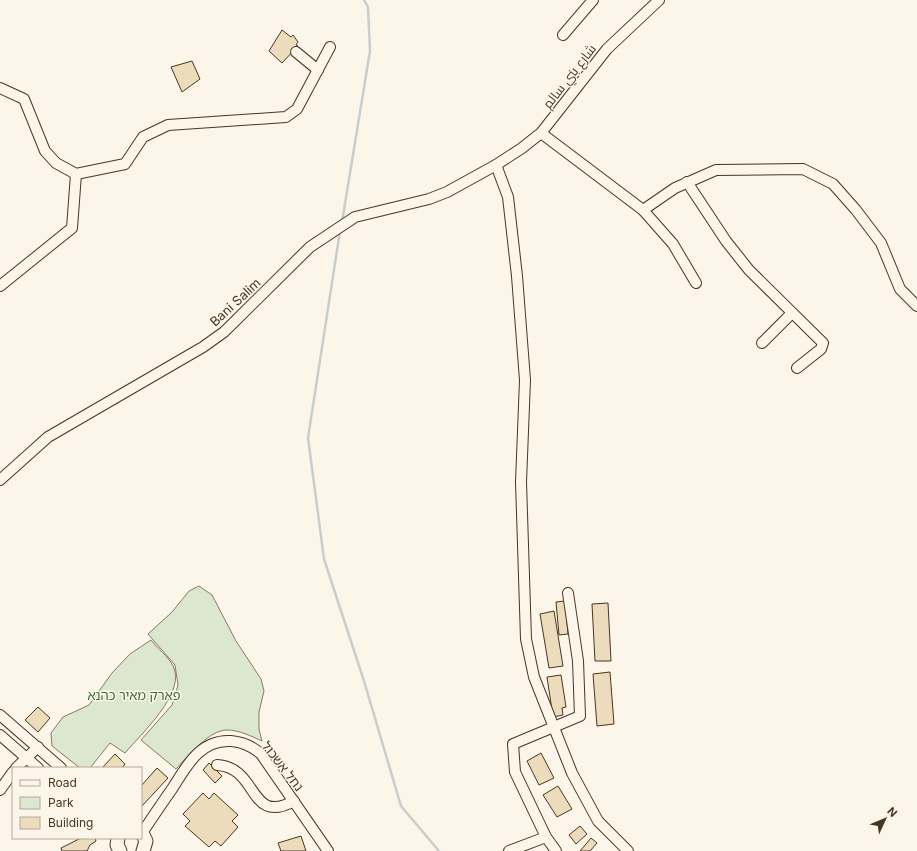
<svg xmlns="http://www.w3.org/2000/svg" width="917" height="851" font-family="Inter,Cairo,'Noto Sans Hebrew',sans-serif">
  <rect width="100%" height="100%" fill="#fbf6e9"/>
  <g fill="#dce7d0" stroke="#887966">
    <path d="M 199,586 L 212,595 L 236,641 L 261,679 L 264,691 L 259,712 L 259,729 L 262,741 C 251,736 239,730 227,730 C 209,730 187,757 176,769 L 141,740 L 172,705 L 178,685 L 175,665 L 148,634 L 172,612 L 189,591 Z"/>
    <path d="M 151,640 C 157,648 168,656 173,666 C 187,692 141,734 125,753 L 110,743 L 90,768 L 80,768 L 52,746 L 51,733 L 63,717 L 89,705 L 112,673 L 130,654 Z"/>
  </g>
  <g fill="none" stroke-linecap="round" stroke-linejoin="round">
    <g stroke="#c9cecd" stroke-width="2.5">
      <polyline points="342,222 370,51 368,7 364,0"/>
      <polyline points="340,231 308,438 324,559 364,681 401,806 439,851"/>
    </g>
  </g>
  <g fill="#ecdcbc" stroke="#4a3520">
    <polygon points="282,30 291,37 293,35 298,42 296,45 298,46 282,63 269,51"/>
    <polygon points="192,61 200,79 182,92 171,67"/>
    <polygon points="565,601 568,634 559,635 556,602"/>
    <polygon points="608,603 611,661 595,661 592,604"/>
    <polygon points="554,611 563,666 549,668 540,614"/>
    <polygon points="610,672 614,724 597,726 593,674"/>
    <polygon points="561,675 566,707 562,708 563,715 553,717 547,677"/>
    <polygon points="38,707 50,718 38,732 25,720"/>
    <polygon points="541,753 554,778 539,785 527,761"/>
    <polygon points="115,754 125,764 122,768 102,768"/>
    <polygon points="209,763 222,776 215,783 203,770"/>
    <polygon points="157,768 168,778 141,807 141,786"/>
    <polygon points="558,786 572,809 557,817 543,795"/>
    <polygon points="203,793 209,799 214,793 238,815 232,821 238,827 221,846 215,841 209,847 185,826 190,821 183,814"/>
    <polygon points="580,826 587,834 576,844 569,835"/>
    <polygon points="301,836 306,851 281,851 278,843"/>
    <polygon points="81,838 95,838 96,841 90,845 87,851 62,851 61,848"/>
    <polygon points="591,838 597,843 590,851 580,851"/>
  </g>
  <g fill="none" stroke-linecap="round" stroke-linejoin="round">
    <g stroke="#4a3520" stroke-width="12">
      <g id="minor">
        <polyline points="563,35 593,0"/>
        <polyline points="296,52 318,70"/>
        <polyline points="0,88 24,99 45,151 56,163 76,174 125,164 143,137 168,125 286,117 297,109 330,47"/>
        <polyline points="541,133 643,210 673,244 696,283"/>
        <polyline points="496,165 508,197 517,276 525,380 521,482 526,639 534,677 572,773 598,821 628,851"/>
        <polyline points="687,182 726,241 749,270 823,343 821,349 797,368"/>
        <polyline points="643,210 675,188 716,170 803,169 833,184 856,210 881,243 900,289 917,306"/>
        <polyline points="0,286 72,228 76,174"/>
        <polyline points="762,343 792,313"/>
        <polyline points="0,480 48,437 203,347 224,332 310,247 355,217 429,199 447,192 496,165 522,148 541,133 607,49 659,0"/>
        <polyline points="0,715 61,768"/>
        <polyline points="0,735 38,768"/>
        <path d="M 217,765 C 259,767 248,826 294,801"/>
        <polyline points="16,768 38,747"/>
        <polyline points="0,790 13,772"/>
        <path d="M 142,833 C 152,818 162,803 172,789 C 186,767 200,739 231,741 C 243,742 252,746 261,754 L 328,851"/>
        <polyline points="546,837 556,851"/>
        <polyline points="509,851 546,837 515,772 513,744 580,716 578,661 568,593"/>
      </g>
    </g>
    <g stroke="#4a3520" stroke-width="15">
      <g id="major">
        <polyline points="141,831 146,841 143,851"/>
        <polyline points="118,838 117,845 120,851"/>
      </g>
    </g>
    <use href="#minor" stroke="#fbf6e9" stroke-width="10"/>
    <use href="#major" stroke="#fbf6e9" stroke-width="13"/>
  </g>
  <g text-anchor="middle" stroke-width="3" stroke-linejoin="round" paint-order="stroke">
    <g font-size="13" fill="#4a3520" stroke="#fbf6e9">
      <text transform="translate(569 76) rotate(-52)" y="5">شارع بني سالم</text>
      <text transform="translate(235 302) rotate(-43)" y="5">Bani Salim</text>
      <text transform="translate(283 766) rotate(52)" y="5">נחל אשכול</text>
    </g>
    <g font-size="13" fill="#436837" stroke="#fbf6e9">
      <text x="134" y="700">פארק מאיר כהנא</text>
    </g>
  </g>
  <rect x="12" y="767" width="130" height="72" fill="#fbf6e9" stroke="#b4a999"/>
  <rect x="20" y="780" width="20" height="6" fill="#fbf6e9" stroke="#b4a999"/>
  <text x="48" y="787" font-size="12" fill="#4a3520">Road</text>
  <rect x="20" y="797" width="20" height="12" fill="#dce7d0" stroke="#b4a999"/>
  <text x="48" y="807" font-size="12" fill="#4a3520">Park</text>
  <rect x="20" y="817" width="20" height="12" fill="#ecdcbc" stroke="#b4a999"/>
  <text x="48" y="827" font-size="12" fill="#4a3520">Building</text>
  <g transform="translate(885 819) rotate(46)" stroke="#fbf6e9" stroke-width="3" paint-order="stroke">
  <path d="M0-3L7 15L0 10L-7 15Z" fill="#4a3520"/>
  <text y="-6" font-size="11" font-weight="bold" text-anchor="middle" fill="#4a3520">N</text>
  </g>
</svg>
